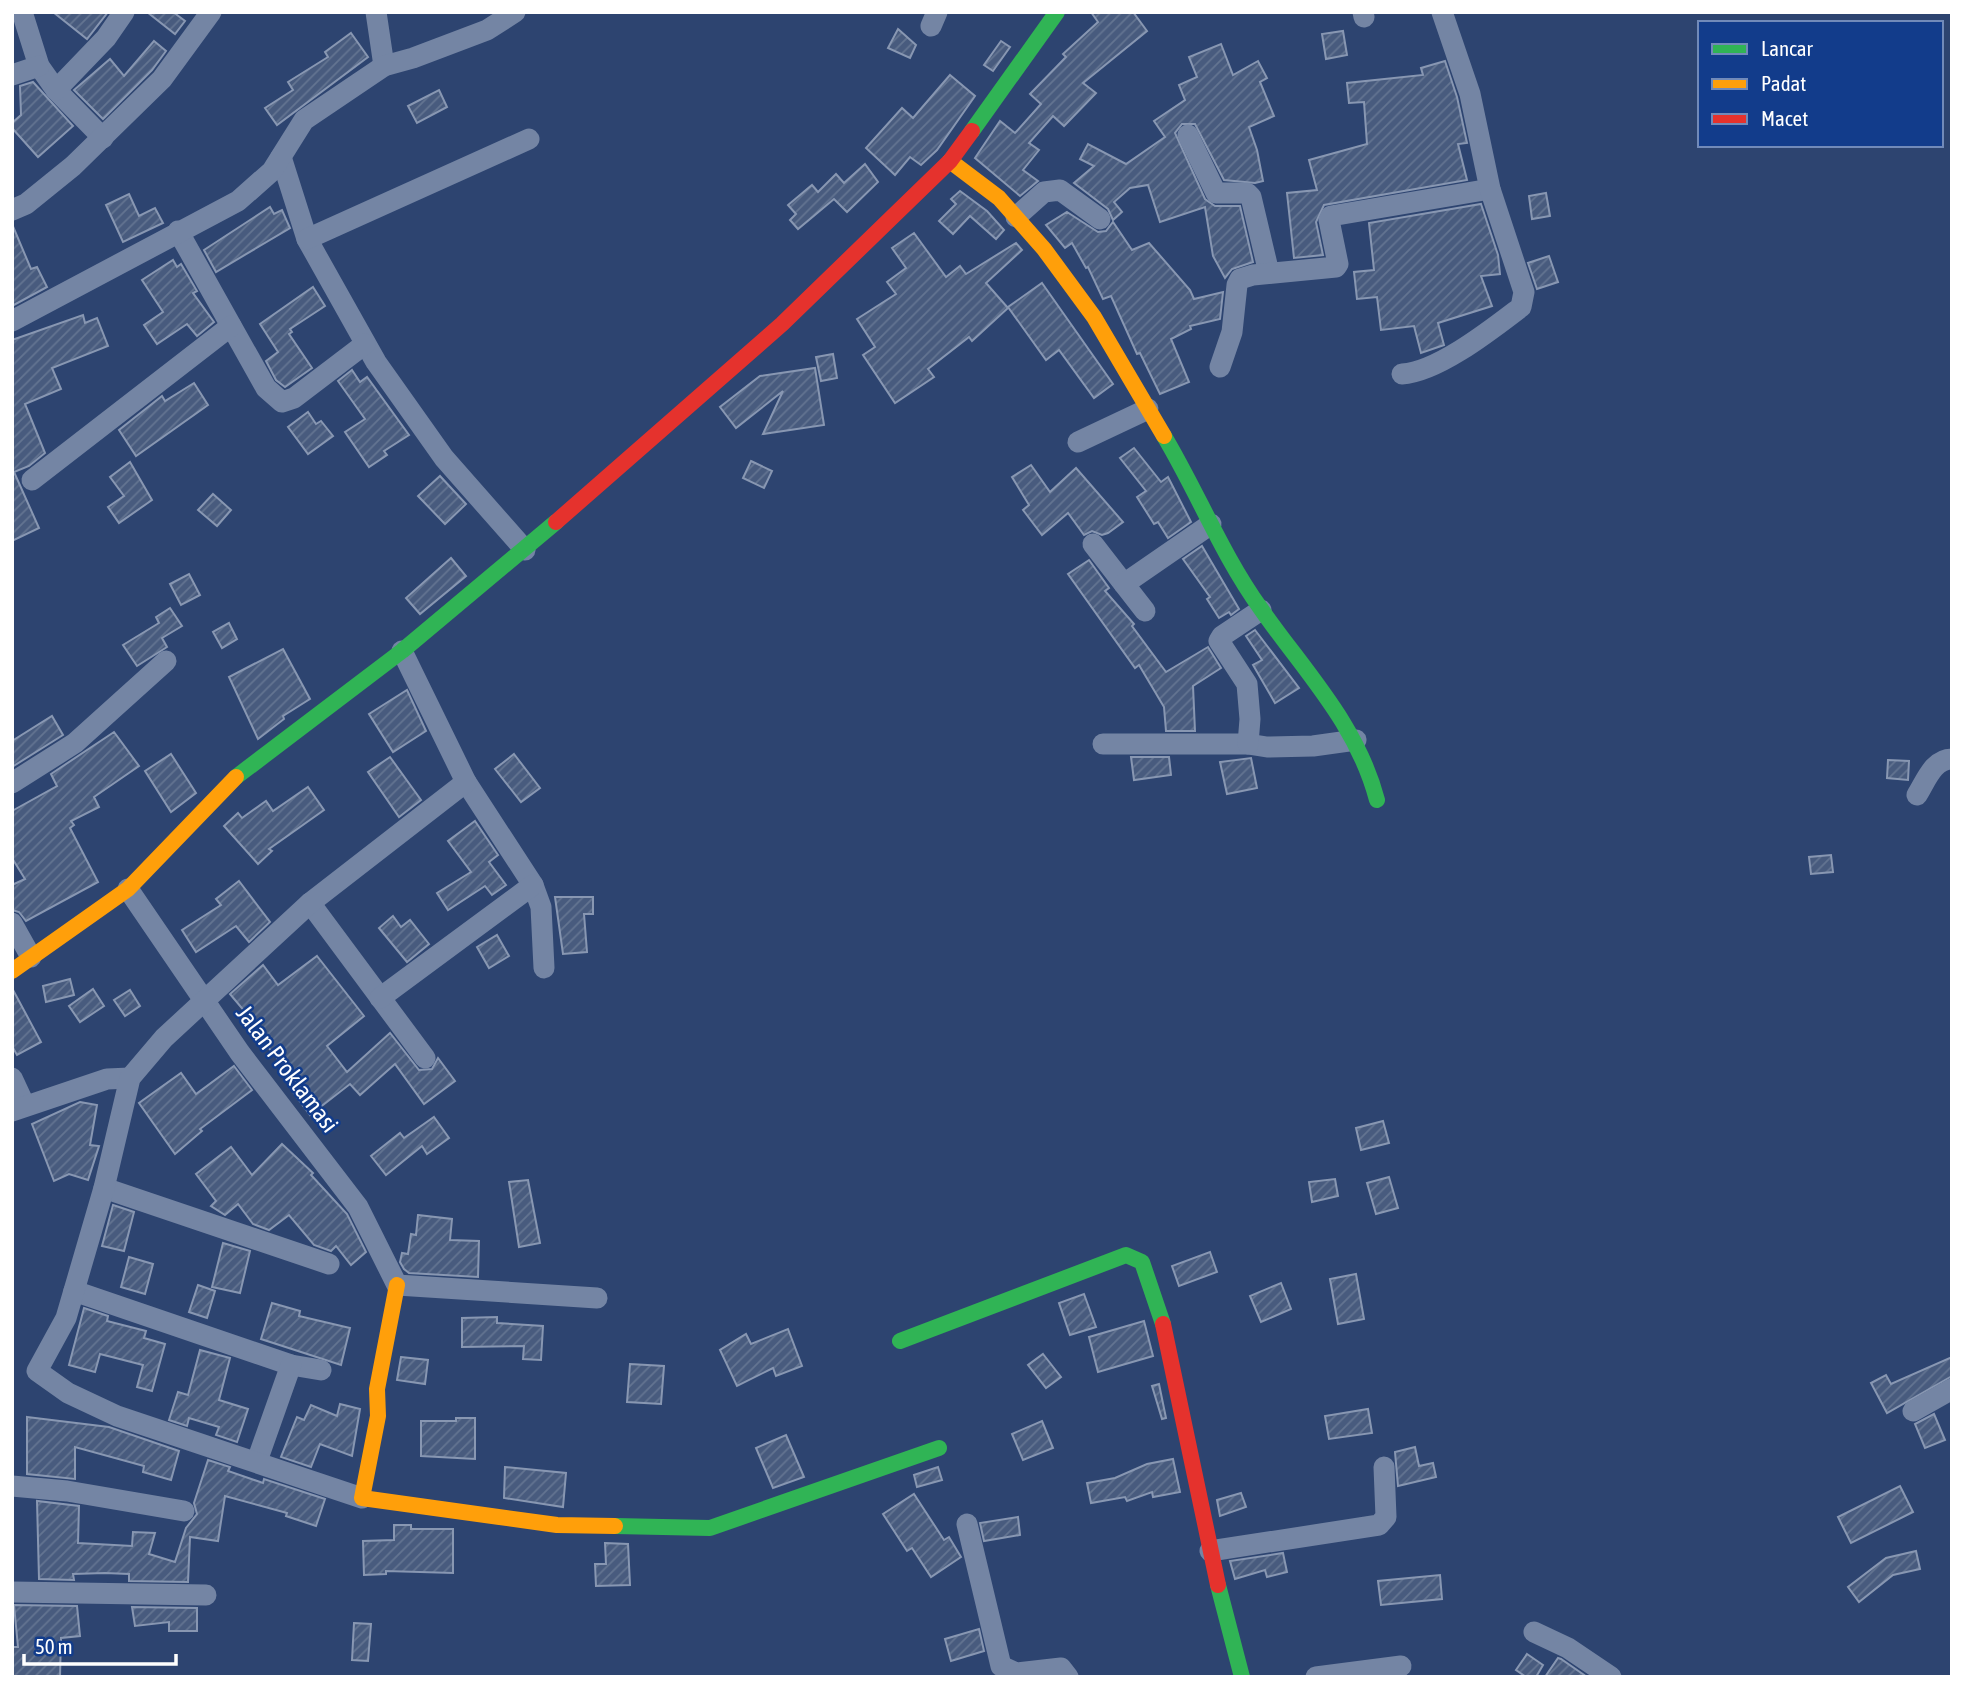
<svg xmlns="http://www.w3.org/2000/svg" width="1964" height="1689" font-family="'Asap Condensed',sans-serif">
  <defs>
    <pattern id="building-hatch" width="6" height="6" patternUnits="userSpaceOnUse" patternTransform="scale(1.75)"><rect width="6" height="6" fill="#485b7e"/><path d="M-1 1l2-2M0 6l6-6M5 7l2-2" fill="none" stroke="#637491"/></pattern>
  </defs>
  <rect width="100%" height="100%" fill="#2d4470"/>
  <g fill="url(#building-hatch)" stroke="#8897b2" stroke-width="2">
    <polygon points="53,12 108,12 87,39"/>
    <polygon points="147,12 173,12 185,21 175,34"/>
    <polygon points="1091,12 1133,12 1147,31 1083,83 1096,93 1064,126 1053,116 1029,143 1039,150 1023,170 1038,181 1020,196 975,158 1000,121 1015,133 1041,104 1030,94 1066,57 1063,54 1098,22"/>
    <polygon points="898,29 916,45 910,58 888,48"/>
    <polygon points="1343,31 1347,55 1326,59 1322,34"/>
    <polygon points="351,33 368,57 277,125 265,108 293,90 288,82 328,57 325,52"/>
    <polygon points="154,41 166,51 152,70 103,119 74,90 110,59 124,76"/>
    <polygon points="1001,41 1010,47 993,71 984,65"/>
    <polygon points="1221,44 1233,75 1258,61 1267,78 1260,82 1274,116 1249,127 1257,150 1263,181 1255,183 1224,180 1195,124 1182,124 1175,133 1205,199 1215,206 1240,206 1253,262 1232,269 1225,278 1213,256 1205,207 1160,222 1148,185 1130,188 1114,202 1122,212 1113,220 1108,209 1074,183 1094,166 1080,159 1088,144 1126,164 1165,137 1154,121 1185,100 1179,85 1197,77 1189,57"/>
    <polygon points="1445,61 1457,97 1467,143 1458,144 1467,180 1324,205 1316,222 1323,255 1294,258 1287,193 1317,190 1309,160 1367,144 1364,102 1349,103 1347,83 1423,75 1421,68"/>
    <polygon points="950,75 975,96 937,150 921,165 910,157 895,175 866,148 902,108 913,118"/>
    <polygon points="33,82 73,126 38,157 12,128 12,123 21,115 20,86"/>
    <polygon points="439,90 447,107 417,123 408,106"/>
    <polygon points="865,164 878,182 847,212 834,199 798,229 790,220 796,214 788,205 812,185 818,192 836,174 844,183"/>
    <polygon points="960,191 987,211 1004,230 996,239 970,216 953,234 939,221 956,204 951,199"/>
    <polygon points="1546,193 1550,216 1532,219 1529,196"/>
    <polygon points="129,194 139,216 155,208 163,223 123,242 106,205"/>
    <polygon points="1481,204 1498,255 1500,274 1481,276 1492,306 1438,323 1444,345 1421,353 1414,326 1381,330 1377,297 1357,299 1354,272 1374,270 1369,223"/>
    <polygon points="270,207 274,214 282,210 290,228 216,272 204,250"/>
    <polygon points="1067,212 1098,232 1106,231 1113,222 1132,250 1149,243 1190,290 1194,299 1223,292 1220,319 1190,326 1191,329 1171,339 1189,382 1160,394 1140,353 1137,354 1111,296 1103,299 1088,267 1086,268 1072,243 1065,248 1046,225"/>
    <polygon points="12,224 31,269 37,267 47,287 12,306"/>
    <polygon points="914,233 946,277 960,266 966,274 1016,243 1022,250 986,283 1008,308 972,341 969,337 928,369 934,377 895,403 863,355 875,347 857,319 896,294 887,282 906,268 892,248"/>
    <polygon points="1549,256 1558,282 1537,289 1528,263"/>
    <polygon points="173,260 177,267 181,264 197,291 193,293 214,322 197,336 187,324 157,344 144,325 163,312 142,280"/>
    <polygon points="1042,283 1113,384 1094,398 1059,350 1046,360 1008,307"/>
    <polygon points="313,287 325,306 290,329 292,332 289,334 312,368 285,387 276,380 266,361 278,352 260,324"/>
    <polygon points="83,315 85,323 97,318 108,346 52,368 61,389 25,404 45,453 29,466 14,472 39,528 12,541 12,340"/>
    <polygon points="833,354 837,378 821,381 816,357"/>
    <polygon points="815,368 824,425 763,434 783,391 736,428 720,407 760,376"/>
    <polygon points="352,370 360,382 367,377 409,435 384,451 387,455 369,467 345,432 365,419 338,381"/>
    <polygon points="194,383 208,405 136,456 119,430 162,396 165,401"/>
    <polygon points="308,412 316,424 321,421 333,436 308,454 288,427"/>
    <polygon points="1134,448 1161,482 1168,477 1191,522 1168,538 1158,522 1154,524 1137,497 1146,491 1120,458"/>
    <polygon points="751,461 772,471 764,488 743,478"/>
    <polygon points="130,462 152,500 119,523 108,507 124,496 110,477"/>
    <polygon points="1031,465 1050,492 1076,468 1123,522 1108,533 1102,535 1092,531 1084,535 1068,513 1042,535 1023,510 1029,505 1012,477"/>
    <polygon points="440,476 466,504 445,524 418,496"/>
    <polygon points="213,494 231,510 217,526 198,510"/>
    <polygon points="1202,546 1239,609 1231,615 1229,612 1219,618 1207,599 1210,597 1183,559"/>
    <polygon points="451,558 466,576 420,614 406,598"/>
    <polygon points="1089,560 1109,588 1105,591 1134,624 1132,626 1166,672 1208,647 1221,668 1193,686 1195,731 1166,731 1164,707 1139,665 1135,668 1068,574"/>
    <polygon points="189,574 200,595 181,605 170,584"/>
    <polygon points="170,608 182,626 162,638 167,647 137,666 123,645 159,623 156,617"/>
    <polygon points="229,623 237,639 222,648 213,632"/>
    <polygon points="1255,630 1299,688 1275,703 1253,665 1262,660 1246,636"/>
    <polygon points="283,649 310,699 283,716 284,719 258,739 229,677"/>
    <polygon points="407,690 426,731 393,752 369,714"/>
    <polygon points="52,716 63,735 12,767 12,741"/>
    <polygon points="114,732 139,766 94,797 99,807 71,821 74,825 70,828 98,882 26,921 19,912 12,910 12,885 25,879 12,858 12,811 57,786 51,774"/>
    <polygon points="171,754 196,793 171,812 145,771"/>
    <polygon points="514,754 540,788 521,802 495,769"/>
    <polygon points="390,757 421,800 399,817 368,772"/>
    <polygon points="1131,757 1169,757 1171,775 1134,780"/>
    <polygon points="1251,758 1257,788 1227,794 1220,762"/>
    <polygon points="1888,760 1909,761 1908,780 1887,778"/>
    <polygon points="308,787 324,810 269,849 272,851 258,864 224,826 238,813 242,818 266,801 273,811"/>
    <polygon points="475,821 498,855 489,862 506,885 492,895 485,886 448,910 437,893 471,872 448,841"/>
    <polygon points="1831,855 1833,872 1811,874 1809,857"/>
    <polygon points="239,881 270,922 249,942 236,926 196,952 182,930 221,905 216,899"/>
    <polygon points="555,897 593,897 593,914 584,914 587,952 563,954"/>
    <polygon points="393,916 401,927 410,920 429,944 407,962 379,928"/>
    <polygon points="497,935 509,956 489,968 477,947"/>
    <polygon points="317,956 364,1016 327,1046 347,1072 390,1033 419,1070 432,1069 438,1058 455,1081 424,1104 395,1064 360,1095 350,1084 310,1115 293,1092 300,1086 263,1041 267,1038 230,994 263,965 278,985"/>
    <polygon points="70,979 74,995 46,1002 43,986"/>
    <polygon points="12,988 41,1042 17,1055 12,1046"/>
    <polygon points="93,989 104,1006 80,1022 69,1006"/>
    <polygon points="130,990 140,1006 125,1016 114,1000"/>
    <polygon points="234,1066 252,1090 200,1129 202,1131 175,1154 139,1103 181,1073 196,1094"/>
    <polygon points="80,1102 97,1105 90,1145 99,1146 88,1180 69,1174 54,1181 32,1124"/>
    <polygon points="434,1117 449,1138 427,1154 422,1146 386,1175 371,1156 400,1133 404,1138"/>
    <polygon points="1383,1121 1389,1143 1361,1150 1356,1128"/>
    <polygon points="282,1144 313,1173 311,1175 347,1214 366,1252 351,1265 336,1246 331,1251 314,1245 289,1215 269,1230 253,1224 238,1204 225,1215 211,1206 216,1201 196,1174 231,1147 252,1175"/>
    <polygon points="1389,1177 1398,1208 1376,1214 1367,1183"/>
    <polygon points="1335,1179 1338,1196 1312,1202 1309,1182"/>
    <polygon points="528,1180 540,1243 519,1247 509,1182"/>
    <polygon points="113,1205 134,1212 124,1251 102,1246"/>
    <polygon points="418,1215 452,1219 450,1240 479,1241 478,1277 409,1273 404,1269 400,1262 402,1253 408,1254 411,1234 416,1235"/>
    <polygon points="223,1243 250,1251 240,1293 212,1287"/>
    <polygon points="1210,1252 1217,1272 1179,1286 1172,1266"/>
    <polygon points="129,1257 153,1264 145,1294 121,1287"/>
    <polygon points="1356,1274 1364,1319 1338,1324 1330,1279"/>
    <polygon points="1281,1283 1291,1309 1261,1322 1250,1296"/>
    <polygon points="198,1285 215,1291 207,1318 189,1312"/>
    <polygon points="1084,1294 1096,1327 1070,1335 1059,1303"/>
    <polygon points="272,1303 300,1311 299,1316 350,1328 341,1365 261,1339"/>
    <polygon points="84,1308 108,1316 107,1321 146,1331 144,1338 165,1344 152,1391 137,1387 143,1365 100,1354 95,1372 69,1365"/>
    <polygon points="497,1317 497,1323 543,1326 541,1360 523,1359 524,1346 462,1347 462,1318"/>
    <polygon points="1144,1321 1153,1356 1098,1372 1089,1337"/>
    <polygon points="788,1329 802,1366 776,1376 773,1368 737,1386 720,1350 746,1334 751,1344"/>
    <polygon points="200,1350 230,1358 219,1400 248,1409 237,1442 216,1435 219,1427 189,1418 187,1426 169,1420 178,1392 188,1395"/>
    <polygon points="1043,1354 1061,1377 1046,1388 1028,1365"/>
    <polygon points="401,1357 428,1360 425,1384 397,1380"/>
    <polygon points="1952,1357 1952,1376 1887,1413 1871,1383 1886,1375 1891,1384"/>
    <polygon points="630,1364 664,1366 661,1404 627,1402"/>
    <polygon points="1159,1384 1166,1418 1162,1419 1152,1386"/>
    <polygon points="340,1404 360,1409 352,1456 320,1444 311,1467 281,1457 297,1417 304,1420 311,1405 337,1416"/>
    <polygon points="1368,1409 1372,1433 1329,1439 1325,1416"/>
    <polygon points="1934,1414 1945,1440 1925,1448 1915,1424"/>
    <polygon points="27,1417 109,1427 179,1451 171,1480 143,1472 144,1466 75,1447 75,1479 27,1474"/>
    <polygon points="456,1418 475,1418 475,1459 421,1456 421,1421 456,1421"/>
    <polygon points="1042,1421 1053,1448 1023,1460 1012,1434"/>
    <polygon points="786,1435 804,1477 773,1488 756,1448"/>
    <polygon points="1415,1447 1419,1466 1433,1463 1436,1477 1398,1486 1395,1452"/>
    <polygon points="1173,1459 1180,1492 1153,1497 1152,1492 1127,1501 1125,1497 1091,1503 1087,1483 1115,1478 1147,1464"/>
    <polygon points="208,1460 230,1467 228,1471 263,1483 264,1479 325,1499 316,1526 286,1516 287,1513 225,1496 218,1541 190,1537 188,1582 129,1581 129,1574 105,1573 73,1574 74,1580 39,1579 37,1501 79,1506 78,1543 132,1546 133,1532 155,1533 149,1554 175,1562 186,1528 197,1514 194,1503"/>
    <polygon points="505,1467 566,1473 563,1507 504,1498"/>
    <polygon points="938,1467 942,1480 917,1487 914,1475"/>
    <polygon points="1900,1486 1913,1512 1851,1543 1838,1517"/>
    <polygon points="1241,1493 1246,1507 1220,1516 1217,1500"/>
    <polygon points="914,1494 944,1540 949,1537 961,1557 931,1577 912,1548 907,1551 883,1514"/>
    <polygon points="1018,1517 1020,1535 984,1541 980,1523"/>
    <polygon points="394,1525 411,1525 411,1529 453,1529 453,1573 386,1571 386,1574 364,1575 363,1541 394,1540"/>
    <polygon points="605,1543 628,1544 630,1585 596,1586 595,1564 606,1564"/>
    <polygon points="1916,1551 1920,1569 1893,1575 1859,1602 1848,1587 1886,1558"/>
    <polygon points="1283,1553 1287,1572 1267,1577 1265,1570 1235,1579 1230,1561"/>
    <polygon points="1440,1575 1442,1599 1381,1605 1378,1581"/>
    <polygon points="14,1605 77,1606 80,1636 61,1638 60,1677 12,1677 12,1647 18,1647"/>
    <polygon points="132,1607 197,1608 197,1631 169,1631 169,1622 135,1626"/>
    <polygon points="354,1623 371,1624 368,1661 352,1660"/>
    <polygon points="979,1629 984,1651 951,1661 945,1639"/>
    <polygon points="1527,1654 1543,1665 1536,1677 1526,1677 1516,1670"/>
    <polygon points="1558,1658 1561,1659 1587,1677 1545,1677"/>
  </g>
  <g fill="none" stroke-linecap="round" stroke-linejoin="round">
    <g stroke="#7485a4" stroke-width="21">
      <polyline points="22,12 39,66 56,90 103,138"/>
      <polyline points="376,12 384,66"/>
      <polyline points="1363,12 1364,17"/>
      <polyline points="931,26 937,12"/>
      <polyline points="12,75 39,66"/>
      <polyline points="56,90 106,38 124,12"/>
      <polyline points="1188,135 1216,193 1247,193 1251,197 1269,273"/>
      <polyline points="281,157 307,239 376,362 444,458 525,550"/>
      <polyline points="12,210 26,204 73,166 162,79 211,12"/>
      <polyline points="1016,217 1044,192 1060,190 1100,219"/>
      <polyline points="178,231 266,388 282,402 294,398 365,344"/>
      <polyline points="307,239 529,139"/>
      <polyline points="12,321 238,201 272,171 304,120 384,66 413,58 487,30 515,12"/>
      <polyline points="1220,367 1232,332 1237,285 1240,279 1253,275 1336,267 1338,264 1329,220 1331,216 1490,189"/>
      <path d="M 1402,374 C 1438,372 1492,329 1521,307 L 1524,292 L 1490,189 L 1470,94 L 1442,12"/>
      <polyline points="1078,442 1148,409"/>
      <polyline points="32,480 231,326"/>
      <polyline points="1093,544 1124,584"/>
      <polyline points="1145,611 1124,584 1211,524"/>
      <polyline points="1103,744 1248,744 1267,747 1313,746 1356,740"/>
      <polyline points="1248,744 1250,719 1247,684 1219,641 1222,636 1261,610"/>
      <polyline points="466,782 533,885 541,907 544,968"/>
      <polyline points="12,783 75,743 166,661"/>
      <path d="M 1917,795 C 1926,781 1933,759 1952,759"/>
      <polyline points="128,889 240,1053 358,1207 397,1285 597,1298"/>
      <polyline points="310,903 425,1058"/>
      <polyline points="12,923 31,957"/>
      <polyline points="380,998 533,885"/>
      <polyline points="12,1078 25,1106"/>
      <polyline points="12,1111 107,1079 130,1078"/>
      <polyline points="104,1188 329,1264"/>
      <polyline points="74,1291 291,1365 321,1370"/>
      <polyline points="1913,1411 1952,1389"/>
      <polyline points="257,1461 291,1365"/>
      <polyline points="12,1486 67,1491 184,1511"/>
      <polyline points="362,1498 117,1416 68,1393 37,1371 66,1318 104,1188 130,1078 164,1038 310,903 466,782 402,651"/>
      <polyline points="967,1524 1001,1666 1016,1673 1061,1668 1068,1677"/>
      <polyline points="1210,1551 1379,1525 1386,1517 1384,1467"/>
      <polyline points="12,1592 206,1595"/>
      <polyline points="1534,1632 1568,1648 1611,1677"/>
      <polyline points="1316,1677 1401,1666"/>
    </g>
    <g stroke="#30b455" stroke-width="16">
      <polyline points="972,131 1057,12"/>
      <path d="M 1164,436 C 1198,493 1222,555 1261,609 C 1305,672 1357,724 1377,800"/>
      <polyline points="236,777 402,651 556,522"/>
      <polyline points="900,1341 1126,1255 1142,1262 1163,1324"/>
      <polyline points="615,1526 710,1528 939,1448"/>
      <polyline points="1218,1585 1242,1677"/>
    </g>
    <g stroke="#ff9f0a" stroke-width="16">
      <polyline points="950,161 999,198 1044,249 1094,317 1164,436"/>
      <polyline points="12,971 128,889 236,777"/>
      <polyline points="397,1285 377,1389 378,1416 362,1498 557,1525 615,1526"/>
    </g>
    <g stroke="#e5322d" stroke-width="16">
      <polyline points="556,522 782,324 950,161 972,131"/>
      <polyline points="1163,1324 1218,1585"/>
    </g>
  </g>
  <g text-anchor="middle" stroke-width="5" stroke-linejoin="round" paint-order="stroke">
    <g font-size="24" fill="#fff" stroke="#123c8b">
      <text transform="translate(287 1069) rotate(53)" y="8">Jalan Proklamasi</text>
    </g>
  </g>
  <rect width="1964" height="1689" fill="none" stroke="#ffffff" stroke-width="28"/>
  <rect x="1698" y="21" width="245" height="126" fill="#123c8b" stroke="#718ab9" stroke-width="2"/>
  <rect x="1712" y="44" width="35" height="10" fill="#30b455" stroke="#718ab9" stroke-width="2"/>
  <text x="1761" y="56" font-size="21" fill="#ffffff">Lancar</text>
  <rect x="1712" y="79" width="35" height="10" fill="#ff9f0a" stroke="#718ab9" stroke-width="2"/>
  <text x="1761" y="91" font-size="21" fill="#ffffff">Padat</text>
  <rect x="1712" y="114" width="35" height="10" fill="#e5322d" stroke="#718ab9" stroke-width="2"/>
  <text x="1761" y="126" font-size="21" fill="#ffffff">Macet</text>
  <path d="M24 1654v10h152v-10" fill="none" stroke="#ffffff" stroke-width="3.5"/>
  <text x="35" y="1654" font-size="21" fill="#ffffff" stroke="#123c8b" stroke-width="5" paint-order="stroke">50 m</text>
</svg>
